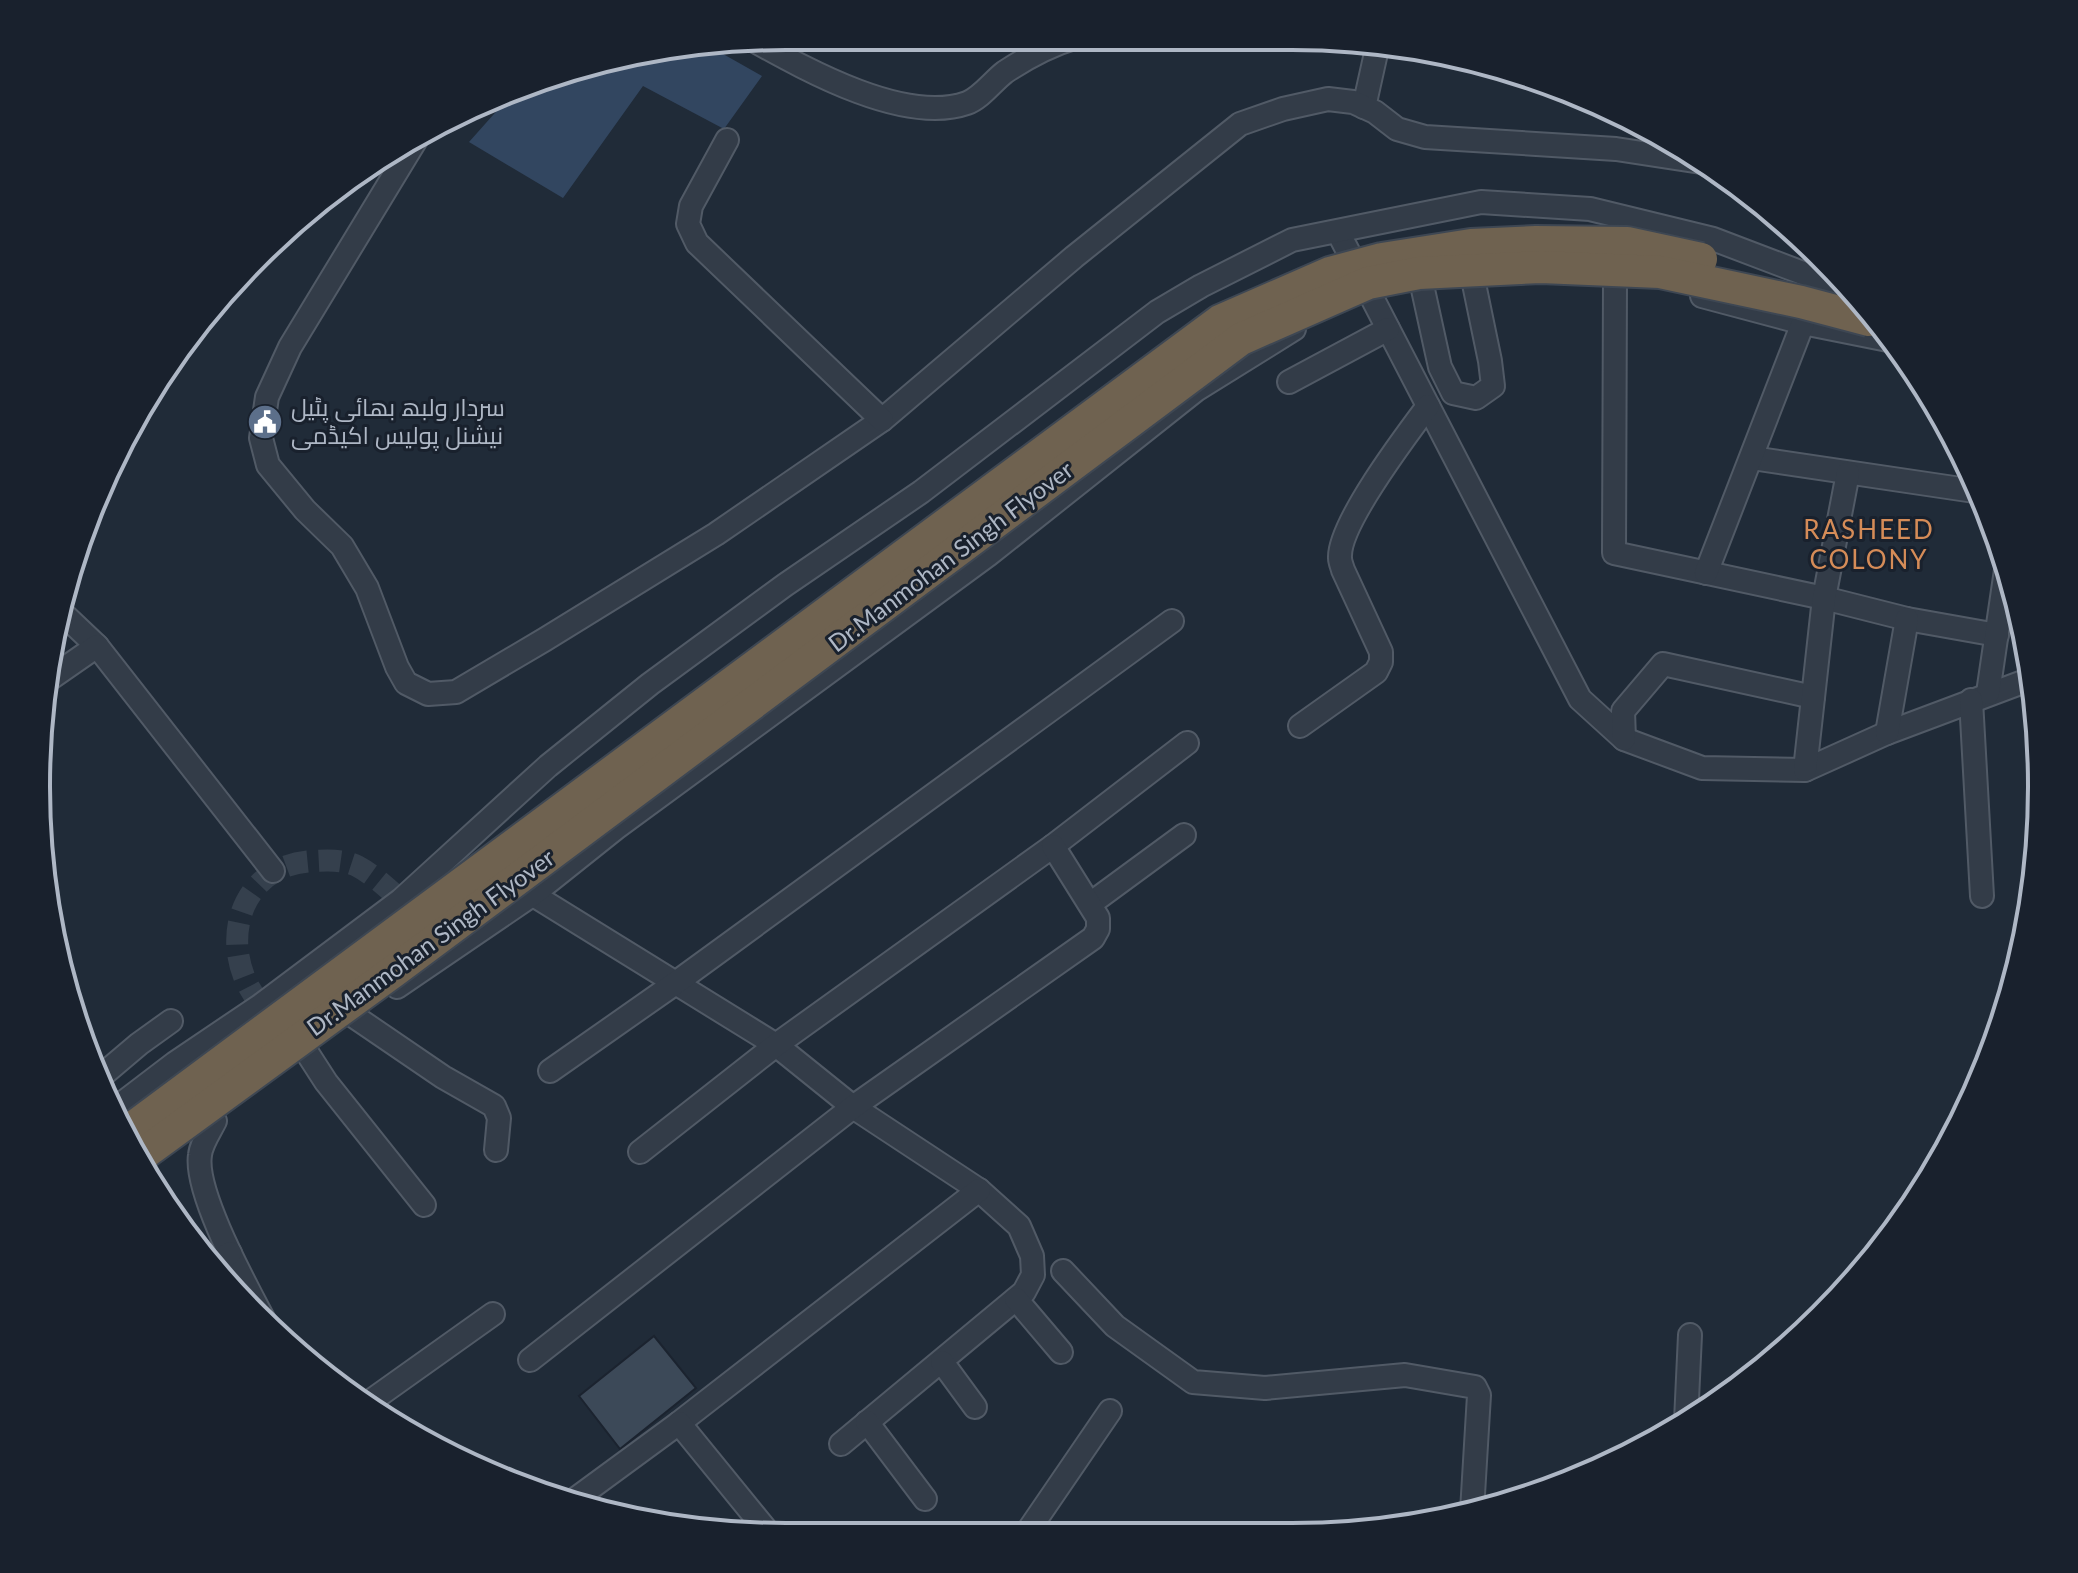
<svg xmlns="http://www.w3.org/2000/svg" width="2078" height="1573" font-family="Lato,Cairo,sans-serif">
  <rect width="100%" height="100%" fill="#202b38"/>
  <polygon fill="#324660" points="709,46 762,76 724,129 643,86 563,198 469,142 510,96 592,62"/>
  <polygon fill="#3c4958" stroke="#1b232f" stroke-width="2" points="654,1336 696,1388 620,1449 579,1396"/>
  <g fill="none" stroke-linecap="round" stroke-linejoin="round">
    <path stroke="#35404d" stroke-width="22" stroke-dasharray="22 11" stroke-linecap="butt" d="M 261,1005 C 215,950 237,863 315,861 C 330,860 344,860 357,866 C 374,875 387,888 401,900"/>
    <g stroke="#515a66" stroke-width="26">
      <g id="minor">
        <path d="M 753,40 C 807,70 905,125 967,103 C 981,98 993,81 1005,72 C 1026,58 1053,44 1077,37"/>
        <polyline points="1364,107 1378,44"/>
        <polyline points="420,133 290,347 267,397 261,438 268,465 305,510 342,546 367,588 397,667 406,683 428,694 456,692 544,640 716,534 882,420 1074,257 1240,124 1283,109 1328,99 1353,102 1375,112 1397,129 1425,137 1616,149 1701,162"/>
        <polyline points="727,140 691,206 688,224 697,243 882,420"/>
        <polyline points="1338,232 1580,699 1624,739 1702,768 1805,770 1887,733 2031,679"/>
        <polyline points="1615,281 1614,553 1824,598 1907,619 1997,635"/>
        <polyline points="1422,285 1440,367 1453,393 1476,398 1493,386 1490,361 1473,279"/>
        <polyline points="1702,296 1803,323 1888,340"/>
        <polyline points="1289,382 1388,329"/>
        <polyline points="1752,458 1981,492"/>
        <polyline points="1706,573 1803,323"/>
        <polyline points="60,611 97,646"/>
        <polyline points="48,680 97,646 273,871"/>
        <polyline points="1988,693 2006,570"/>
        <polyline points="1971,700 1982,896"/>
        <path d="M 1300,726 L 1376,672 L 1381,662 L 1381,652 L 1343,570 C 1342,566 1340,562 1340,558 C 1338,525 1407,434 1428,406"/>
        <polyline points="1887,733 1907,619"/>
        <polyline points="1624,739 1623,711 1663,664 1813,697"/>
        <polyline points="1805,770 1824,598 1848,473"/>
        <polyline points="522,888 776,1045 853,1107 979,1190 1019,1226 1032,1256 1033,1275 1024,1292 841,1444"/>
        <polyline points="1090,904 1184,835"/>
        <polyline points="397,987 532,895 616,828 988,555 1196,390 1294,329"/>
        <polyline points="352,1015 443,1077 494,1106 499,1118 496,1150"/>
        <polyline points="306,1051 326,1082 424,1205"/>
        <polyline points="550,1071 677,982 1172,621"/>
        <polyline points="100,1077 139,1044 171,1021"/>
        <polyline points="116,1108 175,1063 261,1005 401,900 548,766 650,684 785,585 921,492 1157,312 1201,286 1292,240 1481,202 1590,209 1713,239 1837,286"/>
        <path d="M 215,1121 C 210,1131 201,1144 200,1155 C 194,1193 248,1289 267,1326"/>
        <polyline points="640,1152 776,1045 1053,846 1187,743"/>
        <polyline points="213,1265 230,1253"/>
        <polyline points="1063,1271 1115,1326 1193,1382 1265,1388 1405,1375 1475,1387 1479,1395 1472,1511"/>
        <polyline points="1016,1299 1061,1352"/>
        <polyline points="530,1360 853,1107 1093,938 1098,929 1098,918 1053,846"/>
        <polyline points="942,1362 975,1407"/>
        <polyline points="368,1403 493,1314"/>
        <polyline points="1686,1421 1690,1335"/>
        <polyline points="867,1422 925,1499"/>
        <polyline points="679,1423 979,1190"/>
        <polyline points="570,1503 679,1423 767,1531"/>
        <polyline points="1028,1531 1110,1411"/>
      </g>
    </g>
    <use href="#minor" stroke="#333c48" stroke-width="22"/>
    <g stroke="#3e4753" stroke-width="36" stroke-linecap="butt">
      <g id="highway-bridge">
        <polyline points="127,1132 1220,321 1330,273 1382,259 1471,245 1536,242 1627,243 1701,259"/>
        <polyline points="139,1157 394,971 1241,339 1368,283 1419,273 1541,267 1660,272 1801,302 1869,320"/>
      </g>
    </g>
    <use href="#highway-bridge" stroke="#6f6250" stroke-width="32"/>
  </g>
  <defs>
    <g id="civic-disc" transform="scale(1.8)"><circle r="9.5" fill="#5c6f8a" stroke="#19212d"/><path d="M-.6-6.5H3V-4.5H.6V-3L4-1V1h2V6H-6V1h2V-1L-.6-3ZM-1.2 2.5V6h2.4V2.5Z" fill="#fff"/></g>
  </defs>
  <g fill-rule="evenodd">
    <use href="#civic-disc" x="265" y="422"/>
  </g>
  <g text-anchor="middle" stroke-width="6" stroke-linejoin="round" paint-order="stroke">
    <g font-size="24" fill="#aeb7c5" stroke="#19212d" text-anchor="start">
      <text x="291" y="416">سردار ولبھ بھائی پٹیل<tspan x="291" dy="28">نیشنل پولیس اکیڈمی</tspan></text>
    </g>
    <g font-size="24" fill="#aeb7c5" stroke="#19212d">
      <text transform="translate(951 557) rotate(-37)" y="8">Dr.Manmohan Singh Flyover</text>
      <text transform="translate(431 943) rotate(-36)" y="8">Dr.Manmohan Singh Flyover</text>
    </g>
    <g font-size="26" letter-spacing="2" fill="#d58c58" stroke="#19212d">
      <text x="1869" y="539">RASHEED<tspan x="1869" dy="30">COLONY</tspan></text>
    </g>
  </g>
  <path d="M0 0H2078V1573H0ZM786 50H1292A736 736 0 0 1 2028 786V787A736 736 0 0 1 1292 1523H786A736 736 0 0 1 50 787V786A736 736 0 0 1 786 50Z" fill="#19212d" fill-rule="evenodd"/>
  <path fill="none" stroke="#aeb7c5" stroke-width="4" d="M786 50H1292A736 736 0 0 1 2028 786V787A736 736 0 0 1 1292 1523H786A736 736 0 0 1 50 787V786A736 736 0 0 1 786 50Z"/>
</svg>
